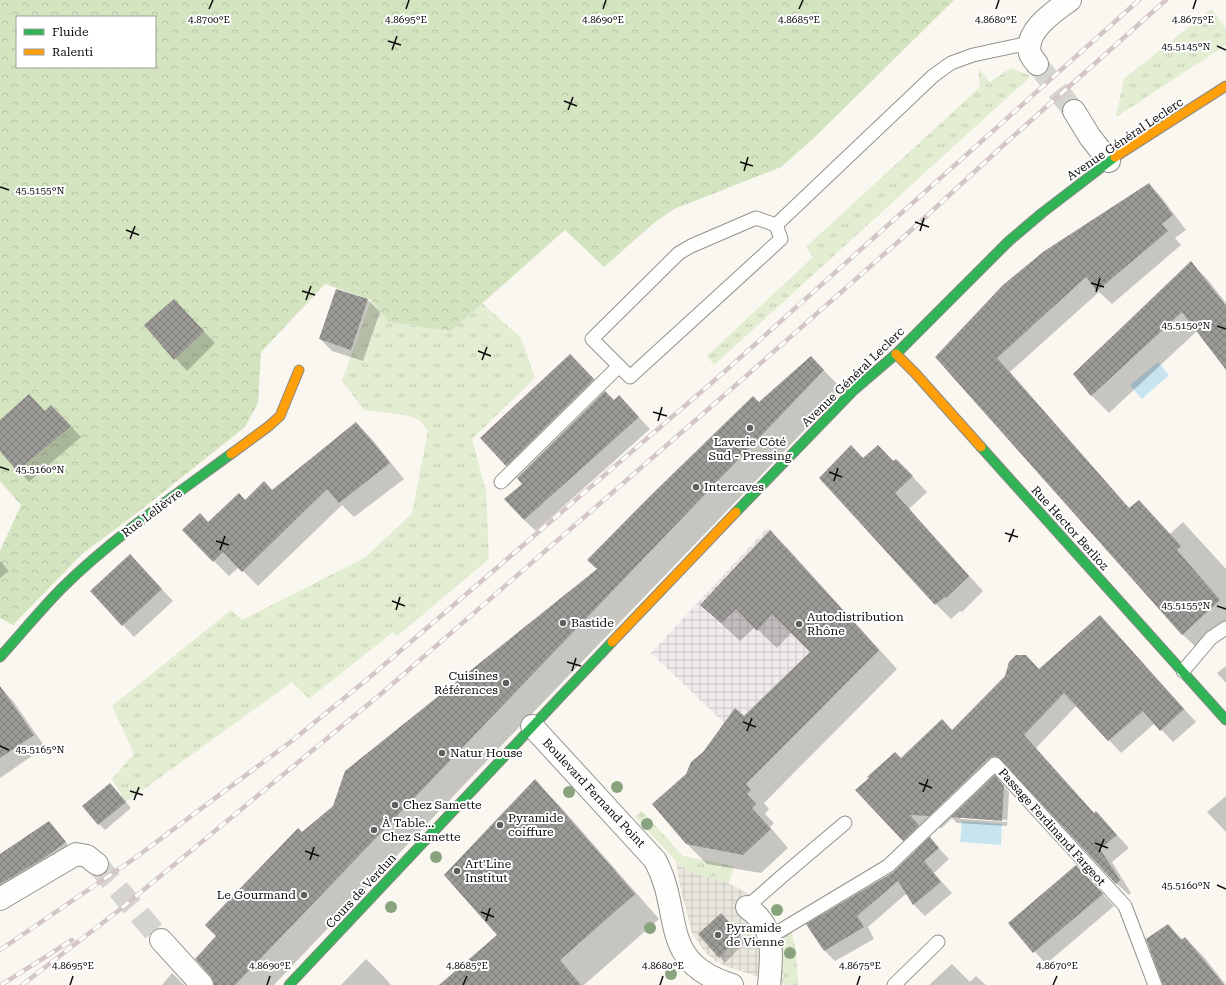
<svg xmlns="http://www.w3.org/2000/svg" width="1226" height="985" font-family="'Roboto Serif',serif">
  <defs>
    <pattern id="industrial-grid" width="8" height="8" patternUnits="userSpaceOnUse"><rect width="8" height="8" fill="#f0ebed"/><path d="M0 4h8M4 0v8" fill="none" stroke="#cdc8ca"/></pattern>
    <pattern id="grass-tufts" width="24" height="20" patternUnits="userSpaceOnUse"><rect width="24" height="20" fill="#e3edd2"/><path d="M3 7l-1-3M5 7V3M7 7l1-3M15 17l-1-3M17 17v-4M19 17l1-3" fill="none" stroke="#c2cab3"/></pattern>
    <pattern id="forest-crowns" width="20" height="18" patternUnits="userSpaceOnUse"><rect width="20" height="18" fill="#d4e4c1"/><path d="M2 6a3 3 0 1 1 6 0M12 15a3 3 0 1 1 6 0" fill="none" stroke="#b5c2a5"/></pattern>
    <pattern id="plaza-grid" width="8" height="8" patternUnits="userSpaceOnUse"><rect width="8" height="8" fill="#e9e6dd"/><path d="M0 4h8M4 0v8" fill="none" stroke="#c7c4bc"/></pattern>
    <pattern id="building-cross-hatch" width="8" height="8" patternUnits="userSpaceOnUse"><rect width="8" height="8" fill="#9c9a96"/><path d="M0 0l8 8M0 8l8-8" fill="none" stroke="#7e7c79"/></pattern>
  </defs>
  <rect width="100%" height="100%" fill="#f9f7f0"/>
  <polygon fill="url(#industrial-grid)" points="768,527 879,650 776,753 741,739 651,653"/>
  <g fill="url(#grass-tufts)">
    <polygon points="1211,9 1226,29 1226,45 1116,117 1124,79"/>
    <polygon points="1011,68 1031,76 714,365 707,356 813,257 806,247 980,87 978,69 990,82"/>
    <polygon points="371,300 388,322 451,331 482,303 521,338 535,378 472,439 486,491 489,559 397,636 393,632 309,699 292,682 126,802 112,779 134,754 112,706 231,610 242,620 366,557 412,513 428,431 420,420 406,415 364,410 342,381"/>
    <polygon points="642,811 683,856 734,866 729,883 698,875 686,870 676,861 635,817"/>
    <polygon points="791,929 796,951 798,985 784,985 783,947 779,934"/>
  </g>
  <path fill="url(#forest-crowns)" fill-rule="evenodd" d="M 0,0 L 954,0 L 815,137 L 781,167 L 674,209 L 654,223 L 604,267 L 565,230 L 451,331 L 388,322 L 371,300 L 325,284 L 261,352 L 258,403 L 245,427 L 137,513 L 82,554 L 13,625 L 0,618 L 0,551 L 21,505 L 0,481 ZM 17,17 L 155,17 L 155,67 L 17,67 Z"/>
  <path fill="url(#plaza-grid)" fill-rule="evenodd" d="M 676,861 L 686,870 L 698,875 L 723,881 L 737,887 L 757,900 L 768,912 L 776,924 L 783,947 L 784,985 L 728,967 L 715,961 L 705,952 L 692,933 L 680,886 ZM 721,913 L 742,936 L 739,940 L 737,938 L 702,937 L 698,933 L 702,930 L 704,932 L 718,918 L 717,916 Z"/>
  <g fill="#c9e4f1">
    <polygon points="1158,362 1169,375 1142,399 1130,385"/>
    <polygon points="962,821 1002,824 1001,845 960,842"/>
  </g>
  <g fill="#0003" fill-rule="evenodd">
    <polygon points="1149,184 1162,198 1186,230 1175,238 1181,245 1112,304 1099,292 1010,372 1130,509 1139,501 1170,534 1183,522 1226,569 1226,621 1197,648 1183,635 936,357"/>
    <polygon points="1191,263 1208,280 1226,303 1226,365 1197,331 1109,413 1092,396 1075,375"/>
    <polygon points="337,290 368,300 380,312 363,361 332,351 320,339"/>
    <polygon points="186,313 215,343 187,371 146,326"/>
    <polygon points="811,357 843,390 499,748 274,985 215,985 217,936 302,833 334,807 598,569 759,404"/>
    <polygon points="580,365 603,389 516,475 506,465"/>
    <polygon points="619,396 650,429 536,531 524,520 614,401"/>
    <polygon points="45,412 62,417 81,437 29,482 0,450 0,421"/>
    <polygon points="356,423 371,438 404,479 354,517 342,505 258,586 239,567 229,576 214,561 209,523 245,501 272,491"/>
    <polygon points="878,446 894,462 911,475 927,492 909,509 983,591 962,612 960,611 951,619 936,604 863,459"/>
    <polygon points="770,531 789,550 897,669 764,803 769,809 765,814 774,823 770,827 788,848 761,873 707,864 688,845 653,805 687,774 704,752 744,717 812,652 792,632 777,648 755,627 740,641 701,605"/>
    <polygon points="130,555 173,601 134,637 123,625"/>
    <polygon points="0,561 9,571 0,578"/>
    <path d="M 1100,616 L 1196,722 L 1173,742 L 1155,723 L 1121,753 L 1077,705 L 1036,748 L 1094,814 L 1096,812 L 1129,848 L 1112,862 L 1131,893 L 1129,895 L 1116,883 L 1010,768 L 1006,768 L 995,777 L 1009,792 L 1007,826 L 957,823 L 952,818 L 942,828 L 921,826 L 931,838 L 930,839 L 949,859 L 934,873 L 952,893 L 925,916 L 914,905 L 907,893 L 868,927 L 874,939 L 835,961 L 824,950 L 893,874 L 916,852 L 904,840 L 901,759 L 952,731 L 1039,670 ZM 962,817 L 1007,820 L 1007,822 L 960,819 Z"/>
    <polygon points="1226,666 1226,683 1217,673"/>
    <polygon points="2,689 13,701 45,747 0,778 0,690"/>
    <polygon points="535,781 559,805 659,919 584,985 441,985 498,935"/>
    <polygon points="116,790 131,808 105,830 99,824"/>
    <polygon points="1226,796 1226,832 1207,812"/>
    <polygon points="49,823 74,852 0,899 0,856"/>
    <polygon points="1076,866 1114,906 1046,964 1009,923"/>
    <polygon points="726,920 746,941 725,963 720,957"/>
    <polygon points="1168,925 1183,940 1185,938 1204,957 1226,985 1163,985"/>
    <polygon points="366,959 387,980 391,985 341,985"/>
    <polygon points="952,964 970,982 976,976 986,985 929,985"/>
    <polygon points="172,973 184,985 162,985"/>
  </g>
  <g fill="url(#building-cross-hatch)">
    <polygon points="1149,183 1173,215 1162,224 1168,231 1097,291 1086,277 997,358 1129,508 1139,500 1181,546 1177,550 1220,600 1182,635 935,357 1003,285 1043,252"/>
    <polygon points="1191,261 1226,306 1226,370 1182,312 1091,396 1073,374"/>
    <polygon points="336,289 368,299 351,350 319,339"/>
    <polygon points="174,299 204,331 174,360 144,325"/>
    <polygon points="570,354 594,379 506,466 480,438"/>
    <polygon points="811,356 824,370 235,985 214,985 211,977 195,959 216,936 205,925 298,828 302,832 333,806 345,771 597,569 587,560 649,497 753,396 759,402"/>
    <polygon points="605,391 614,400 619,395 639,417 524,520 504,499 522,484 517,478"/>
    <polygon points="29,394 45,411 51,405 71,426 17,471 0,451 0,420"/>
    <polygon points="356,422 390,463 339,503 327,489 242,572 223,552 213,562 182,530 200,513 208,522 239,493 245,500 264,481 272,490"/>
    <polygon points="851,445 863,458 878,445 893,461 896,459 913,476 895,493 969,576 946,598 945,597 935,605 819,478"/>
    <polygon points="770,530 879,650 746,784 751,790 747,794 756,804 752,808 771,829 743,855 686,844 652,804 686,774 691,762 703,752 735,708 744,716 810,652 772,614 757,631 736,609 721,623 700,605"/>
    <polygon points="130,554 162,589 122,626 90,591"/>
    <polygon points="1100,615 1184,709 1160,731 1143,711 1108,741 1064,693 1024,735 1094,813 1096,811 1117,835 1100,849 1120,880 1116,884 998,757 994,756 989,758 929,816 910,815 919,825 903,841 855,790 869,778 867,777 895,752 901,758 942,719 952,730 1005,676 1009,662 1016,655 1026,655 1039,669"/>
    <polygon points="0,686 34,735 0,758"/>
    <polygon points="995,775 1004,786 1002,821 951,817"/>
    <polygon points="535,779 635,894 560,960 581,985 439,985 497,935 444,875"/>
    <polygon points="110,783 126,802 98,825 82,806"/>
    <polygon points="49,821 66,842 44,858 0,884 0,854"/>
    <polygon points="930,837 939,848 924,861 941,882 913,905 898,881 857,916 864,927 824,951 806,924 892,873"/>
    <polygon points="1076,865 1103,894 1033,953 1008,923"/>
    <polygon points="721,913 741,935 719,958 698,934"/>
    <polygon points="1168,924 1181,940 1185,937 1224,985 1163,985 1146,939"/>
  </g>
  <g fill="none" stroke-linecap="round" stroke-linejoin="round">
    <g stroke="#d5d4ce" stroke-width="22" stroke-dasharray="22 11" stroke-linecap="butt">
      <polyline points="1037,64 1074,111"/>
      <polyline points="97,864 161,940"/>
    </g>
    <g stroke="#93928f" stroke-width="15">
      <g id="lane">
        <polygon points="756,218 776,225 781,239 630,377 592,339 679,253 691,246"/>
        <polyline points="776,225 933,76 951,63 973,55 1029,43"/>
        <polyline points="501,482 619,366"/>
        <polyline points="1183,671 1211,638 1226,628"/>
        <polyline points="747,907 780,878 845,823"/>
        <polyline points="778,932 888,866 995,764 1125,906 1155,985"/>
        <polyline points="894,985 938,942"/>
      </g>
    </g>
    <g stroke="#93928f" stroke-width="24">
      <g id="street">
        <path d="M 1037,64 C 1035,61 1031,57 1030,53 C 1024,31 1055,11 1070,0"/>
        <polyline points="1074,111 1090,137 1109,161"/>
        <path d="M 532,726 L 655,860 C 684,914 657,962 732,985"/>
        <polyline points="0,899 76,854 87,856 97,864"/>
        <path d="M 747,907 C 751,911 756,914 759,918 C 775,935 771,964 769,985"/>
        <polyline points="161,940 202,985"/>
      </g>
    </g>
    <g stroke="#898885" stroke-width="11">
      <g id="fast">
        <polyline points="981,447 1226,720"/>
        <polyline points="736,512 854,390 896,354 1009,241 1042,213 1115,157"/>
        <path d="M 0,657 C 21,634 41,609 63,587 C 114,537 174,496 231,454"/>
        <polyline points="289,985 612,642"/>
      </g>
    </g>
    <g stroke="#898885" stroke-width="11">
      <g id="slow">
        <polyline points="1115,157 1226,86"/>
        <polyline points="896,354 915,373 981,447"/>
        <polyline points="231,454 269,426 280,416 299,370"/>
        <polyline points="612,642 736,512"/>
      </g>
    </g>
    <use href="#lane" stroke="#fefefd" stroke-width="13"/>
    <use href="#street" stroke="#fefefd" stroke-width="22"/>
    <use href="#fast" stroke="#30b455" stroke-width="9"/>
    <use href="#slow" stroke="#ff9f0a" stroke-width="9"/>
    <g stroke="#d4c6c6" stroke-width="4.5">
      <g id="rail">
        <polyline points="0,950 135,858 293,740 370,677 723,373 1139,0"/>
        <polyline points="1,985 72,940"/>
        <polyline points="22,985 118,911 382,693 736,385 908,233 1008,141 1166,0"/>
      </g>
    </g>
    <use href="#rail" stroke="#fff" stroke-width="3" stroke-dasharray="9" stroke-linecap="butt"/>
  </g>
  <g fill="#8aa37f">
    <circle cx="617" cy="787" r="6"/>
    <circle cx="569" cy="792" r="6"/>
    <circle cx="647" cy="824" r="6"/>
    <circle cx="436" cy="857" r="6"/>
    <circle cx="391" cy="907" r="6"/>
    <circle cx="777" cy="910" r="6"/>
    <circle cx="650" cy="928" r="6"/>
    <circle cx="790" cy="953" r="6"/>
    <circle cx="671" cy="974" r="6"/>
  </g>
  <path fill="none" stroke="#0c0c0c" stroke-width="1.5" d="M 209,9 L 213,0M 406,9 L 409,0M 603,9 L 606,0M 799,9 L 803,0M 996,9 L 999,0M 1193,9 L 1196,0M 388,41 L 401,45M 1217,46 L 1226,50M 392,50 L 397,36M 564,101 L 577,106M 568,110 L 573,97M 740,162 L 753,166M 744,171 L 748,157M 0,187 L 9,190M 915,222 L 929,227M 126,230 L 139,235M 920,231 L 924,218M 130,239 L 135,226M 1091,283 L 1104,287M 302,291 L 315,295M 1096,292 L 1100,278M 306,300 L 311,286M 1217,326 L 1226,329M 478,351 L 491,356M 482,360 L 487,347M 653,412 L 667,416M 658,421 L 662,407M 0,467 L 9,470M 829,472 L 842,477M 834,481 L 838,468M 1005,533 L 1018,537M 216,541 L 229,545M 1009,542 L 1014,529M 220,550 L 225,536M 392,601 L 405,606M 1217,606 L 1226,609M 396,610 L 400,597M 567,662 L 581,666M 572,671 L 576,658M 743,722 L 756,727M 747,731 L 752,718M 0,746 L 9,750M 919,783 L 932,788M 130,791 L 143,795M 923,792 L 928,779M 134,800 L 139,787M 1095,843 L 1108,848M 305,851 L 319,856M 1099,852 L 1104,839M 310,860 L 314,847M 1217,885 L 1226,889M 481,912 L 494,917M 486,921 L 490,908M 70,985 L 73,976M 267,985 L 270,976M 463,985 L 467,976M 660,985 L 663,976M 857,985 L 860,976M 1053,985 L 1057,976"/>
  <g fill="#5f5e5c" stroke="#fff" stroke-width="1.5">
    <circle cx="750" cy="428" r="4"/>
    <circle cx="696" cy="487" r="4"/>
    <circle cx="563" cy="623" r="4"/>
    <circle cx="799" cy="624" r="4"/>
    <circle cx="506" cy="683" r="4"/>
    <circle cx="442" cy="753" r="4"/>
    <circle cx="395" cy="805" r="4"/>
    <circle cx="500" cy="825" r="4"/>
    <circle cx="374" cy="830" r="4"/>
    <circle cx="457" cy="871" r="4"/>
    <circle cx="304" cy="895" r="4"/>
    <circle cx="718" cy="935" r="4"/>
  </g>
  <g text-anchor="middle" stroke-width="4" stroke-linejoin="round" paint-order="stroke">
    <g font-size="12" fill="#0c0c0c" stroke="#fff">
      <text transform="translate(1125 139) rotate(-34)" y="4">Avenue Général Leclerc</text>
      <text transform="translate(853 377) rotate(-44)" y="4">Avenue Général Leclerc</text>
      <text transform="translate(152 513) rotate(-37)" y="4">Rue Lelièvre</text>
      <text transform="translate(1070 528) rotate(48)" y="4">Rue Hector Berlioz</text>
      <text transform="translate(594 793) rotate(47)" y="4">Boulevard Fernand Point</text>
      <text transform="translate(1052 827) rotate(48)" y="4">Passage Ferdinand Fargeot</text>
      <text transform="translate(361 891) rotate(-47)" y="4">Cours de Verdun</text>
    </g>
    <g font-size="12" fill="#0c0c0c" stroke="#fff" text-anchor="start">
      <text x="750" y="446" text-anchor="middle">Laverie Côté<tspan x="750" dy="14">Sud - Pressing</tspan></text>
      <text x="704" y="491">Intercaves</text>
      <text x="807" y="621">Autodistribution<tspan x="807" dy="14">Rhône</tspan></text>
      <text x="571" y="627">Bastide</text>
      <text x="498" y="680" text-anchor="end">Cuisines<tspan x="498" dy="14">Références</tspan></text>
      <text x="450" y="757">Natur House</text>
      <text x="403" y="809">Chez Samette</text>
      <text x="508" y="822">Pyramide<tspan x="508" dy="14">coiffure</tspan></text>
      <text x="382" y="827">À Table...<tspan x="382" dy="14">Chez Samette</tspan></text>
      <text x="465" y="868">Art'Line<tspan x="465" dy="14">Institut</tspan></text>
      <text x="296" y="899" text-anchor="end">Le Gourmand</text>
      <text x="726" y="932">Pyramide<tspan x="726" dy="14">de Vienne</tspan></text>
    </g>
  </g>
  <g font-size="10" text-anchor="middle" fill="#0c0c0c" stroke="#fff" stroke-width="4" stroke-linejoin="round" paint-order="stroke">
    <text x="406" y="23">4.8695°E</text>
    <text x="603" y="23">4.8690°E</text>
    <text x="799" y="23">4.8685°E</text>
    <text x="996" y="23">4.8680°E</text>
    <text x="1193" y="23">4.8675°E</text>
    <text x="209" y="23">4.8700°E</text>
    <text x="1186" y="50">45.5145°N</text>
    <text x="40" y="194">45.5155°N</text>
    <text x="1186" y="329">45.5150°N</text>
    <text x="40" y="473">45.5160°N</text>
    <text x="1186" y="609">45.5155°N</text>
    <text x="40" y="753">45.5165°N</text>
    <text x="1186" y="889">45.5160°N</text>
    <text x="73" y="969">4.8695°E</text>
    <text x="270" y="969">4.8690°E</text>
    <text x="467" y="969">4.8685°E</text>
    <text x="663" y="969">4.8680°E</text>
    <text x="860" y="969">4.8675°E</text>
    <text x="1057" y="969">4.8670°E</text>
  </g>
  <rect x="16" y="16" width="140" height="52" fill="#ffffff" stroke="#9e9e9e"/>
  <rect x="24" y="29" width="20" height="6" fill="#30b455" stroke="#9e9e9e"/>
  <text x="52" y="36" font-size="12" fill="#0c0c0c">Fluide</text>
  <rect x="24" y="49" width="20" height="6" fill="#ff9f0a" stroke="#9e9e9e"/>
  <text x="52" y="56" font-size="12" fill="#0c0c0c">Ralenti</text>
</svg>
